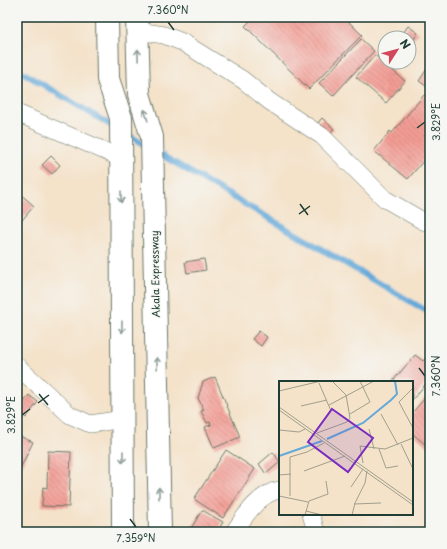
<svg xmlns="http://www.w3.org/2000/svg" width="447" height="549" font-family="'Playpen Sans',sans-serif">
  <defs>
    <pattern id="building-back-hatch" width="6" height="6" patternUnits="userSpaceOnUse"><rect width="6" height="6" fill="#f39d94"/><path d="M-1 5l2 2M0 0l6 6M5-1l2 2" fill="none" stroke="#c4817a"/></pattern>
  </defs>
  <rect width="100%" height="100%" fill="#f6f6f2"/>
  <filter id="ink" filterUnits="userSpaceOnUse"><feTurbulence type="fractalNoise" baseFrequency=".025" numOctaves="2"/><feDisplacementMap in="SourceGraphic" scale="8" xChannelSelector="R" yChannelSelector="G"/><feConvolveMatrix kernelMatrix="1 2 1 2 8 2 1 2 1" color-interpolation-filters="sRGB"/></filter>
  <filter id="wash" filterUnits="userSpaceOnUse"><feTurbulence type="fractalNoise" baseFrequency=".012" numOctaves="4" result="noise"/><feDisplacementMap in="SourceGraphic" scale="16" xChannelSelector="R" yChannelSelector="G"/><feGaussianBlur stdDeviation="0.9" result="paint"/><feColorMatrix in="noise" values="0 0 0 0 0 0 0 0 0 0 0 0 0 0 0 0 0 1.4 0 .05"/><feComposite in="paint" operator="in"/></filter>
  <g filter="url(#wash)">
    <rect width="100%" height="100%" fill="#f4e2c9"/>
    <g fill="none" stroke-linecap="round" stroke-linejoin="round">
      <g stroke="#63a9d9" stroke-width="6">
        <polyline points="17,69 117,129"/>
        <polyline points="125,133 148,147"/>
        <polyline points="158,153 430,313"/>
      </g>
    </g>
    <g id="blocks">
      <g fill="url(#building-back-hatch)">
        <polygon points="254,17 344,17 362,35 309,89 245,26"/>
        <polygon points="408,26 418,33 409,46 409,38 400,38"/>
        <polygon points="361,39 374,51 333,96 319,83"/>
        <polygon points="375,55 405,81 386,103 356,77"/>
        <polygon points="430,59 430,89 419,81 429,66 427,64"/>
        <polygon points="424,95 430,100 430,153 408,179 374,151 390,131 392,133"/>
        <polygon points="322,118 334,129 328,134 317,124"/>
        <polygon points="51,156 60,165 52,174 42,165"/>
        <polygon points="17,191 34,206 17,226"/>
        <polygon points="204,259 206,270 187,273 185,262"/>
        <polygon points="259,331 267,337 261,346 252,339"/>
        <polygon points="430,353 430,379 412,400 412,382 392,382 415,355 423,361"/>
        <polygon points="215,377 240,437 214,448 205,427 211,425 210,422 207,423 201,411 204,410 198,398 203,382"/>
        <polygon points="430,392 430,445 428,447 412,433 412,413"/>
        <polygon points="29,395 38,402 26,418 17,411"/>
        <polygon points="17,435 33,442 17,475"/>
        <polygon points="226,450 255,469 223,518 194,499"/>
        <polygon points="48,451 71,452 69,507 42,506 43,487 47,488"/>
        <polygon points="273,452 280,462 266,474 259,464"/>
        <polygon points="202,510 223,522 217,532 189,532"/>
      </g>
    </g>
  </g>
  <g filter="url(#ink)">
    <use href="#blocks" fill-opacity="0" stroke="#6a7768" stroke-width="1"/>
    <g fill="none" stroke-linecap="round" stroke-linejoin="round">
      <g stroke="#6a7768" stroke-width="18">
        <g id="minor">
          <polyline points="138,31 164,35 182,42 243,80 269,101 322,136 385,199 423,221 430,223"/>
          <polyline points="17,113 121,158"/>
          <polyline points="17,366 70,415 90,424 123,419"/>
          <polyline points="311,514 316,532"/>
          <path d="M 234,532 C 244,517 260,492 280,490"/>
        </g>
      </g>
      <g stroke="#6a7768" stroke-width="24">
        <g id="primary">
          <polyline points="107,17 108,79 121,118 123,532"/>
          <polyline points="137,17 139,94 152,137 160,532"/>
        </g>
      </g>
      <use href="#minor" stroke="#fff" stroke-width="17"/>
      <use href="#primary" stroke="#fff" stroke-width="22"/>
    </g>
    <defs><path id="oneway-shaft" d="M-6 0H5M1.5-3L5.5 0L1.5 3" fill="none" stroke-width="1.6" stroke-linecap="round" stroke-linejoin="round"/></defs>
    <g stroke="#8f9e9a">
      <use href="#oneway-shaft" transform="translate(138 55) rotate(-91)"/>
      <use href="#oneway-shaft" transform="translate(146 115) rotate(-107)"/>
      <use href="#oneway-shaft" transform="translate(121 197) rotate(90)"/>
      <use href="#oneway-shaft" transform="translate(122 327) rotate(90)"/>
      <use href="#oneway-shaft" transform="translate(157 363) rotate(-91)"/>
      <use href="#oneway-shaft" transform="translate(123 457) rotate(90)"/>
      <use href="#oneway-shaft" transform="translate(159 493) rotate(-91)"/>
    </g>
  </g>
  <path fill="none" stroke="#1f3d34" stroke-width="1.5" d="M 168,22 L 174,30M 417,128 L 425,122M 300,204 L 308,215M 299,214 L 310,206M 419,368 L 425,376M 39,394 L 48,405M 38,403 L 49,395M 22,415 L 30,409M 130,519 L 136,527"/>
  <g text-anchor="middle" stroke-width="3" stroke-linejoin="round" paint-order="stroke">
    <g font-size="10" fill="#1f3d34" stroke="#f6f6f2">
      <text transform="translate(155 274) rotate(-91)" y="4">Akala Expressway</text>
    </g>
  </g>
  <g transform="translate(279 381)">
    <rect width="134" height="134" fill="#f4e2c9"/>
    <path fill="none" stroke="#63a9d9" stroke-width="2" d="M 48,58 L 84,42 L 112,19 L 118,13 L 116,0M 0,75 L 43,60"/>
    <path fill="none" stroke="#9fa08d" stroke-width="1" d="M 40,2 L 52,30M 134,7 L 120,21 L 134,47M 0,10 L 42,0M 50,24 L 95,0M 22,25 L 48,19M 0,26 L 134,121M 0,29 L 134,124M 71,33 L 91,21 L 81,0M 102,33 L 119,64M 90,48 L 95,68M 0,49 L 20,51 L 26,48M 38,52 L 68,41 L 71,37 L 67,14 L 53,0M 122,63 L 134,88M 100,68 L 107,87 L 119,85M 84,82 L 81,65 L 106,68 L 134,57M 25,90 L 66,75M 0,94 L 12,93M 72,106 L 84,88M 0,115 L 29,121M 11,115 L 11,76 L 28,71 L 45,62M 75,123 L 102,122M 27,130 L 43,134M 26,134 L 30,120 L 49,113 L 47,100M 73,134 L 76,122 L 86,102 L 88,90"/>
    <path fill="#7b2cbf" fill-opacity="0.15" stroke="#7b2cbf" stroke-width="2" d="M 53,28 L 94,57 L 69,91 L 29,61 Z"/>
    <rect width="134" height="134" fill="none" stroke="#1f3d34" stroke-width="2"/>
  </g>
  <rect width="447" height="549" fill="none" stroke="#f6f6f2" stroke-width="44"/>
  <g transform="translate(397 50) rotate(54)"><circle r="19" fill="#f6f6f2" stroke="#a0aca6"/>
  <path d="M0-3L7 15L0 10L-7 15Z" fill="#d1495b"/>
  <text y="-6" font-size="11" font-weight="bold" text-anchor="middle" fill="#1f3d34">N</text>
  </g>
  <rect x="22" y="22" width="403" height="505" fill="none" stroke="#1f3d34" stroke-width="1.5"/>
  <g font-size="10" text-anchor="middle" fill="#1f3d34">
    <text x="168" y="14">7.360°N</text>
    <text transform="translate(436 122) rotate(-90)" y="4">3.829°E</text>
    <text transform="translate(436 376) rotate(-90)" y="4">7.360°N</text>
    <text transform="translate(11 415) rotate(-90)" y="4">3.829°E</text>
    <text x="136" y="542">7.359°N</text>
  </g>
</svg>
